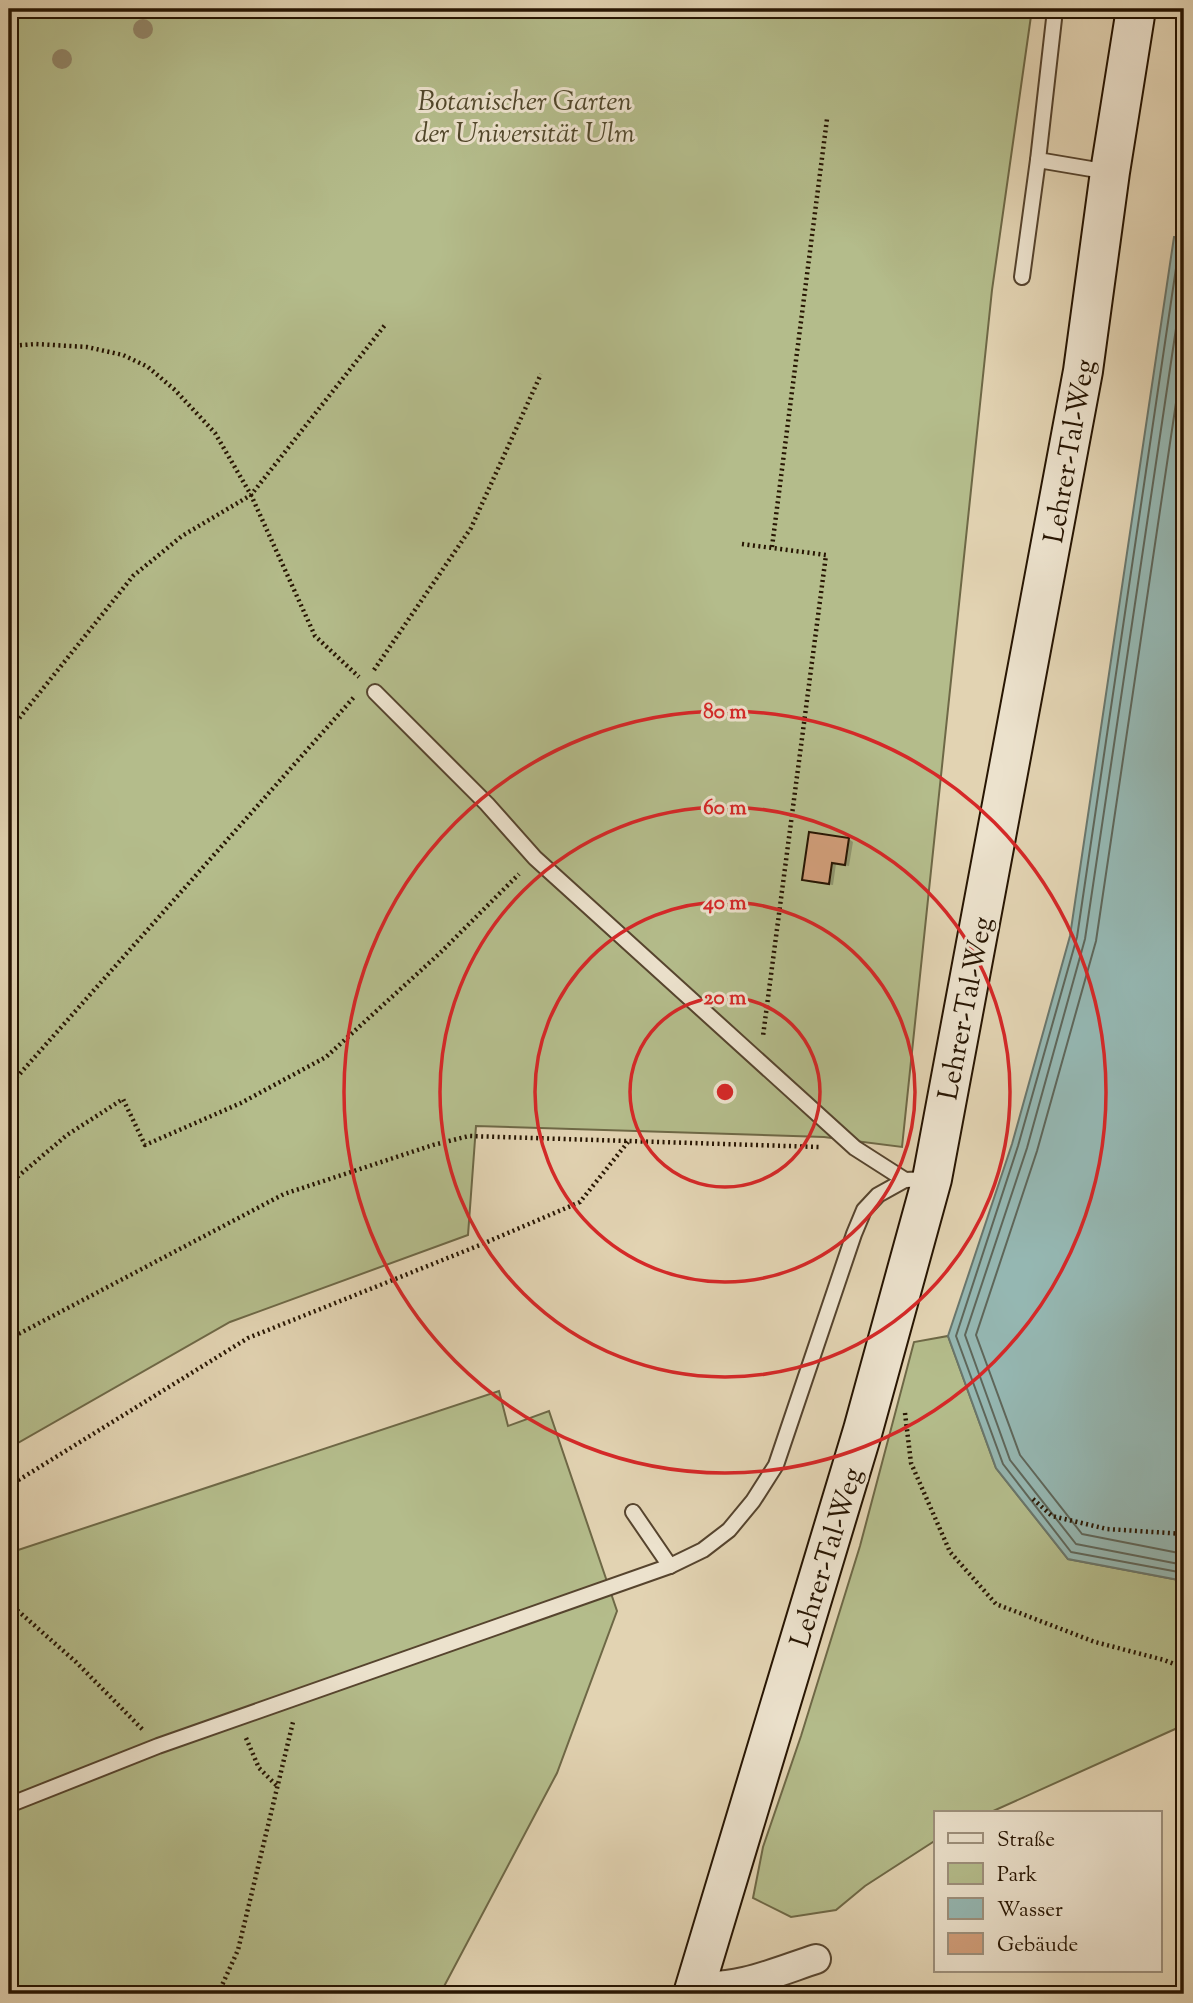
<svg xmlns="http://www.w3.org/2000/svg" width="1193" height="2003" font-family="'Sorts Mill Goudy',serif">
  <rect width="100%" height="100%" fill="#e2d3b2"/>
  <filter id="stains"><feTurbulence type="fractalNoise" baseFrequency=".00286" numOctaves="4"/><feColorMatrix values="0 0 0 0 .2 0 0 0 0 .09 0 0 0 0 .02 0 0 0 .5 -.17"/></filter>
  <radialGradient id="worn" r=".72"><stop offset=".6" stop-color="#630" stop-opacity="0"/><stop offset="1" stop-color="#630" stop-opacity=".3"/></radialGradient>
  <g fill="#b4bc8b" stroke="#6e6846" stroke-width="2">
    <polygon points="9,9 1032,9 992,290 902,1147 824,1137 476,1126 468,1235 230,1322 9,1448"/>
    <polygon points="948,1336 996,1468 1068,1559 1184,1581 1184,1725 991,1812 936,1812 936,1840 865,1886 836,1910 791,1917 753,1898 763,1847 801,1736 860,1546 914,1342"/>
    <polygon points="499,1391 508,1426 549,1411 617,1611 557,1773 440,1994 9,1994 9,1553"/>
  </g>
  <polygon fill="#95b7b2" stroke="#69766c" stroke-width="2" points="1174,237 1184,238 1184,1581 1068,1559 996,1468 948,1336 1012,1144 1070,936"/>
  <polygon fill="#0003" points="849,839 853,842 849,866 836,864 833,885 808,882 804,879"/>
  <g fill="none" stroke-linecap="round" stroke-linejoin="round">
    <g stroke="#5e665a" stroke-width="2">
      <polyline points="1184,245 1179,248 1077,937 1018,1146 956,1336 1003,1464 1071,1552 1184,1573"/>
      <polyline points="1184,275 1085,939 1027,1148 965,1335 1010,1460 1076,1544 1184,1565"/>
      <polyline points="1184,349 1096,941 1037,1151 976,1335 1020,1455 1082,1534 1184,1554"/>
    </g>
  </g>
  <polygon fill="#d19e7a" stroke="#271502" stroke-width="2" points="809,832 849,838 845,865 832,863 829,884 802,880"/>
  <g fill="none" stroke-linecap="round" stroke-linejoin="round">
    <g stroke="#56442e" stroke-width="18">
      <g id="lane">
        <polyline points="1054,19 1038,160 1109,172"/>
        <polyline points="1022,277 1038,160"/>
        <polyline points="375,692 487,804 535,858 855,1148 905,1180"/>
        <polyline points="633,1512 670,1566"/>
        <polyline points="9,1805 158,1746 670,1566 703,1550 729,1530 753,1501 776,1465 854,1234 864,1210 878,1195 905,1180 930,1179"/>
      </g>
    </g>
    <g stroke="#56442e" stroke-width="32">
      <path id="street" d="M 695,1985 C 735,1991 779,1971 816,1959"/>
    </g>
    <g stroke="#271502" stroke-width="42">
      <polyline id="secondary" points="693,1994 863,1430 932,1179 1083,371 1110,172 1136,9"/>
    </g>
    <g stroke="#271502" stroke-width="4.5" stroke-dasharray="2 3.5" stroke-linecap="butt">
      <polyline points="9,346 36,344 87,347 123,355 148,367 175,390 215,433 251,495 315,636 359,677"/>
      <polyline points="742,544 826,555 763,1036"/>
      <polyline points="772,547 827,119"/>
      <polyline points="374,670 471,528 541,374"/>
      <polyline points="9,731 133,576 182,536 251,495 385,325"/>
      <polyline points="9,1086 354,697"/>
      <polyline points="9,1184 67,1135 123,1099 145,1145 241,1103 326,1057 440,953 519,874"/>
      <polyline points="9,1339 284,1194 433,1145 469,1136 819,1147"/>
      <polyline points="905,1413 911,1463 950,1552 996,1604 1095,1642 1164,1660 1184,1668"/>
      <polyline points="9,1486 248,1338 480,1245 580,1202 628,1142"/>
      <polyline points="1033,1499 1052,1516 1107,1529 1184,1534"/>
      <polyline points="9,1603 76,1662 143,1730"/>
      <polyline points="246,1738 259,1768 277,1786"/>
      <polyline points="218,1994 238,1950 293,1722"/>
    </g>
    <use href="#lane" stroke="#ece2cd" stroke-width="14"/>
    <use href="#street" stroke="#ece2cd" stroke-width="28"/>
    <use href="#secondary" stroke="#ece2cd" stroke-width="38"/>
  </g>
  <g fill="#928668">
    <circle cx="143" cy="29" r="10"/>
    <circle cx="62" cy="59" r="10"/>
  </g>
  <g fill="none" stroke="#d62828" stroke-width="3.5">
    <circle cx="725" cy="1092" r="95"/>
    <circle cx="725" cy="1092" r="190"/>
    <circle cx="725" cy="1092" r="285"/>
    <circle cx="725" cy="1092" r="381"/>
  </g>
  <g text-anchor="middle" stroke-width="6" stroke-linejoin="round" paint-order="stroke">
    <g font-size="28" font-style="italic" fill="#51472b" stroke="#ece2cd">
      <text x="525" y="110">Botanischer Garten<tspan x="525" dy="32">der Universität Ulm</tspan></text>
    </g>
    <g font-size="28" fill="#271502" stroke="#ece2cd">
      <text transform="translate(1068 451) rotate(-80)" y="10">Lehrer-Tal-Weg</text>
      <text transform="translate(964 1008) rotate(-79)" y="10">Lehrer-Tal-Weg</text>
      <text transform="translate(825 1557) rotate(-73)" y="10">Lehrer-Tal-Weg</text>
    </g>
  </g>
  <circle cx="725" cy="1092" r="10" fill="#d62828" stroke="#ece2cd" stroke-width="3.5"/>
  <g font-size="21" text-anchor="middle" font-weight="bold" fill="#d62828" stroke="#ece2cd" stroke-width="6" stroke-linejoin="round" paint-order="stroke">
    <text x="725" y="718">80 m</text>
    <text x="725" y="814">60 m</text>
    <text x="725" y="909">40 m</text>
    <text x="725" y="1004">20 m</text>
  </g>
  <rect width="1193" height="2003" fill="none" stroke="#e2d3b2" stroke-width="35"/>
  <rect x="10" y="10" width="1172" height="1982" fill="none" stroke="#271502" stroke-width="3.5"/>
  <rect x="18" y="18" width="1158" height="1968" fill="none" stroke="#271502" stroke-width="2"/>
  <rect x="934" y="1811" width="228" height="161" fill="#ece2cd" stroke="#9d907c" stroke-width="2"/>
  <rect x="948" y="1833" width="35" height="10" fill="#ece2cd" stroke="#9d907c" stroke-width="2"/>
  <text x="997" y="1846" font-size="21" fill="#271502">Straße</text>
  <rect x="948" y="1863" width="35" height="21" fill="#b4bc8b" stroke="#9d907c" stroke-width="2"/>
  <text x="997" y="1881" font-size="21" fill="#271502">Park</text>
  <rect x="948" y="1898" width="35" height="21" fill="#95b7b2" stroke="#9d907c" stroke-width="2"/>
  <text x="997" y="1916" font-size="21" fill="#271502">Wasser</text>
  <rect x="948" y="1933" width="35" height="21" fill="#d19e7a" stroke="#9d907c" stroke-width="2"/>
  <text x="997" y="1951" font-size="21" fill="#271502">Gebäude</text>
  <rect width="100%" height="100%" filter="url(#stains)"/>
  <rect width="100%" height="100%" fill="url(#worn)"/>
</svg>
